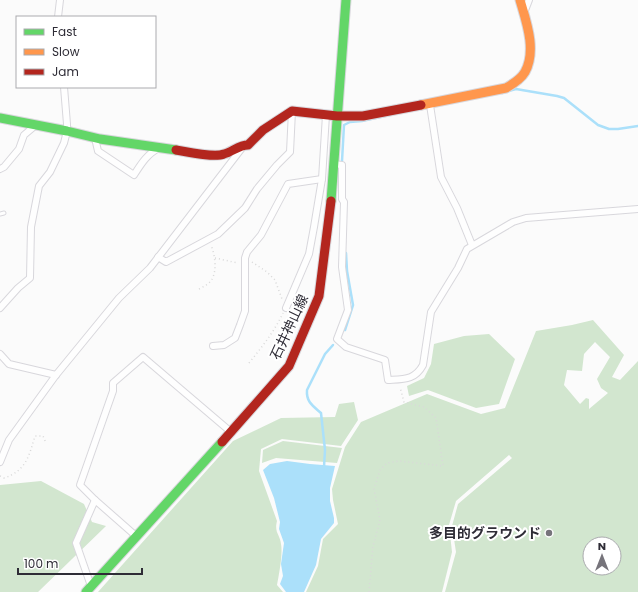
<svg xmlns="http://www.w3.org/2000/svg" width="638" height="592" font-family="Poppins,'Noto Sans JP',sans-serif">
  <rect width="100%" height="100%" fill="#fbfbfb"/>
  <g fill="#d2e6cf" fill-rule="evenodd">
    <path d="M 593,320 L 624,355 L 612,377 L 620,380 L 638,361 L 638,592 L 445,592 L 456,552 L 452,526 L 458,504 L 512,458 L 509,455 L 456,501 L 449,525 L 452,552 L 442,592 L 306,592 L 318,566 L 323,539 L 338,524 L 333,500 L 332,489 L 345,447 L 361,422 L 427,394 L 481,414 L 505,408 L 536,331 L 572,325 ZM 595,342 L 610,357 L 597,379 L 601,388 L 608,393 L 589,409 L 589,399 L 586,398 L 580,404 L 564,385 L 567,370 L 582,371 L 584,354 ZM 590,544 L 614,544 L 614,568 L 590,568 Z"/>
    <polygon points="489,334 515,359 499,404 476,408 428,390 409,396 407,386 424,378 431,364 434,344 464,336"/>
    <path d="M 354,402 L 358,420 L 341,446 L 282,439 L 261,449 L 259,471 L 277,521 C 274,533 280,534 281,544 C 283,554 279,574 277,585 L 283,592 L 98,592 L 233,441 L 281,418 L 335,417 L 339,404 Z"/>
    <polygon points="283,441 342,448 337,463 276,458 262,463 263,450"/>
    <polygon points="41,481 84,504 92,522 106,526 38,592 0,592 0,485"/>
  </g>
  <polygon fill="#abe0fa" points="287,461 310,464 335,466 330,488 330,501 334,518 334,523 321,539 316,565 304,592 286,592 280,584 283,576 281,564 284,543 279,529 280,522 274,498 263,470 270,464"/>
  <g fill="none" stroke-linecap="round" stroke-linejoin="round">
    <g stroke="#abe0fa" stroke-width="2.5">
      <polyline points="502,93 516,89 557,96 564,98 598,125 609,129 618,129 638,126"/>
      <polyline points="342,161 344,125 350,122 362,121 399,113"/>
      <polyline points="345,330 353,305 347,271 346,253"/>
      <path d="M 324,467 L 325,450 L 321,413 C 313,406 306,402 307,390 L 325,354 L 333,345"/>
    </g>
    <g stroke="#d8d7dc" stroke-width="5">
      <polyline id="lane" points="0,214 4,213"/>
    </g>
    <g stroke="#d8d7dc" stroke-width="8">
      <g id="street">
        <polyline points="524,13 529,0"/>
        <polyline points="58,17 60,0"/>
        <polyline points="430,105 441,177 457,208 472,245"/>
        <path d="M 95,138 L 98,151 L 134,175 C 141,164 147,154 159,148"/>
        <path d="M 334,164 L 342,165 L 342,199 L 344,202 L 342,267 L 348,310 L 337,339 L 346,347 L 385,360 L 388,380 C 404,379 415,380 423,365 L 431,312 L 458,268 L 467,249 L 513,222 L 526,218 L 638,209"/>
        <polyline points="0,169 4,167 19,149 24,135 36,125"/>
        <polyline points="158,257 166,262 218,234 245,208 257,189 277,165 290,152 292,111"/>
        <polyline points="0,308 18,288 30,278 31,227 39,186 50,172 64,143 67,131 67,124 64,87"/>
        <polyline points="286,308 309,254 314,227 322,179 326,115"/>
        <polyline points="213,346 224,345 235,338 240,325 245,311 245,258 247,252 261,235 288,184 322,179"/>
        <polyline points="0,354 9,364 56,375"/>
        <polyline points="0,462 9,440 56,375 119,298 150,268 242,148"/>
        <polyline points="95,500 80,485 113,391 113,383 143,357 231,432"/>
        <polyline points="91,586 76,543 95,500 136,536"/>
      </g>
    </g>
    <g stroke="#d8d7dc" stroke-width="11">
      <g id="fast">
        <polyline points="0,118 67,131 100,139 176,150"/>
        <polyline points="331,201 346,0"/>
        <polyline points="86,592 222,442"/>
      </g>
    </g>
    <g stroke="#d8d7dc" stroke-width="11">
      <path id="slow" d="M 421,105 L 506,88 C 513,84 521,79 525,72 C 537,50 526,21 520,0"/>
    </g>
    <g stroke="#d8d7dc" stroke-width="11">
      <g id="jam">
        <path d="M 176,150 C 188,152 214,158 224,154 C 232,152 239,145 248,145 L 263,130 L 292,111 L 337,116 L 363,116 L 421,105"/>
        <polyline points="222,442 289,366 319,296 331,201"/>
      </g>
    </g>
    <g stroke="#d9d9d9" stroke-width="1.5" stroke-dasharray="1 3" stroke-linecap="butt">
      <polyline points="215,258 238,263"/>
      <polyline points="252,262 267,272 275,280 282,299"/>
      <path d="M 199,289 C 203,287 207,285 210,282 C 218,273 215,255 211,245"/>
      <path d="M 249,363 C 262,347 274,332 283,313"/>
      <path d="M 0,476 L 4,478 C 26,471 29,456 35,436 L 43,436 L 46,443"/>
      <polyline points="369,592 373,546 380,520 374,489 380,470 387,463 399,461 443,466 436,418 424,407 404,402 400,387"/>
    </g>
    <use href="#lane" stroke="#fefefe" stroke-width="3"/>
    <use href="#street" stroke="#fefefe" stroke-width="6"/>
    <use href="#fast" stroke="#63d668" stroke-width="9"/>
    <use href="#slow" stroke="#ff974d" stroke-width="9"/>
    <use href="#jam" stroke="#b3261e" stroke-width="9"/>
  </g>
  <circle fill="#76747b" stroke="#fff" stroke-width="1.5" cx="549" cy="533" r="4"/>
  <g text-anchor="middle" stroke-width="4" stroke-linejoin="round" paint-order="stroke">
    <g font-size="14" fill="#2e2c36" stroke="#fff">
      <text transform="translate(289 327) rotate(-65)" y="5">石井神山線</text>
    </g>
    <g font-size="14" font-weight="bold" fill="#2e2c36" stroke="#fff" text-anchor="end">
      <text x="541" y="538">多目的グラウンド</text>
    </g>
  </g>
  <rect x="16" y="16" width="140" height="72" fill="#ffffff" stroke="#ababaf"/>
  <rect x="24" y="29" width="20" height="6" fill="#63d668" stroke="#ababaf"/>
  <text x="52" y="36" font-size="12" fill="#2e2c36">Fast</text>
  <rect x="24" y="49" width="20" height="6" fill="#ff974d" stroke="#ababaf"/>
  <text x="52" y="56" font-size="12" fill="#2e2c36">Slow</text>
  <rect x="24" y="69" width="20" height="6" fill="#b3261e" stroke="#ababaf"/>
  <text x="52" y="76" font-size="12" fill="#2e2c36">Jam</text>
  <g transform="translate(602 556)"><circle r="19" fill="#ffffff" stroke="#ababaf"/>
  <path d="M0-3L7 15L0 10L-7 15Z" fill="#76747b"/>
  <text y="-6" font-size="11" font-weight="bold" text-anchor="middle" fill="#2e2c36">N</text>
  </g>
  <path d="M18 568v6h124v-6" fill="none" stroke="#2e2c36" stroke-width="2"/>
  <text x="24" y="568" font-size="12" fill="#2e2c36" stroke="#ffffff" stroke-width="3" paint-order="stroke">100 m</text>
</svg>
